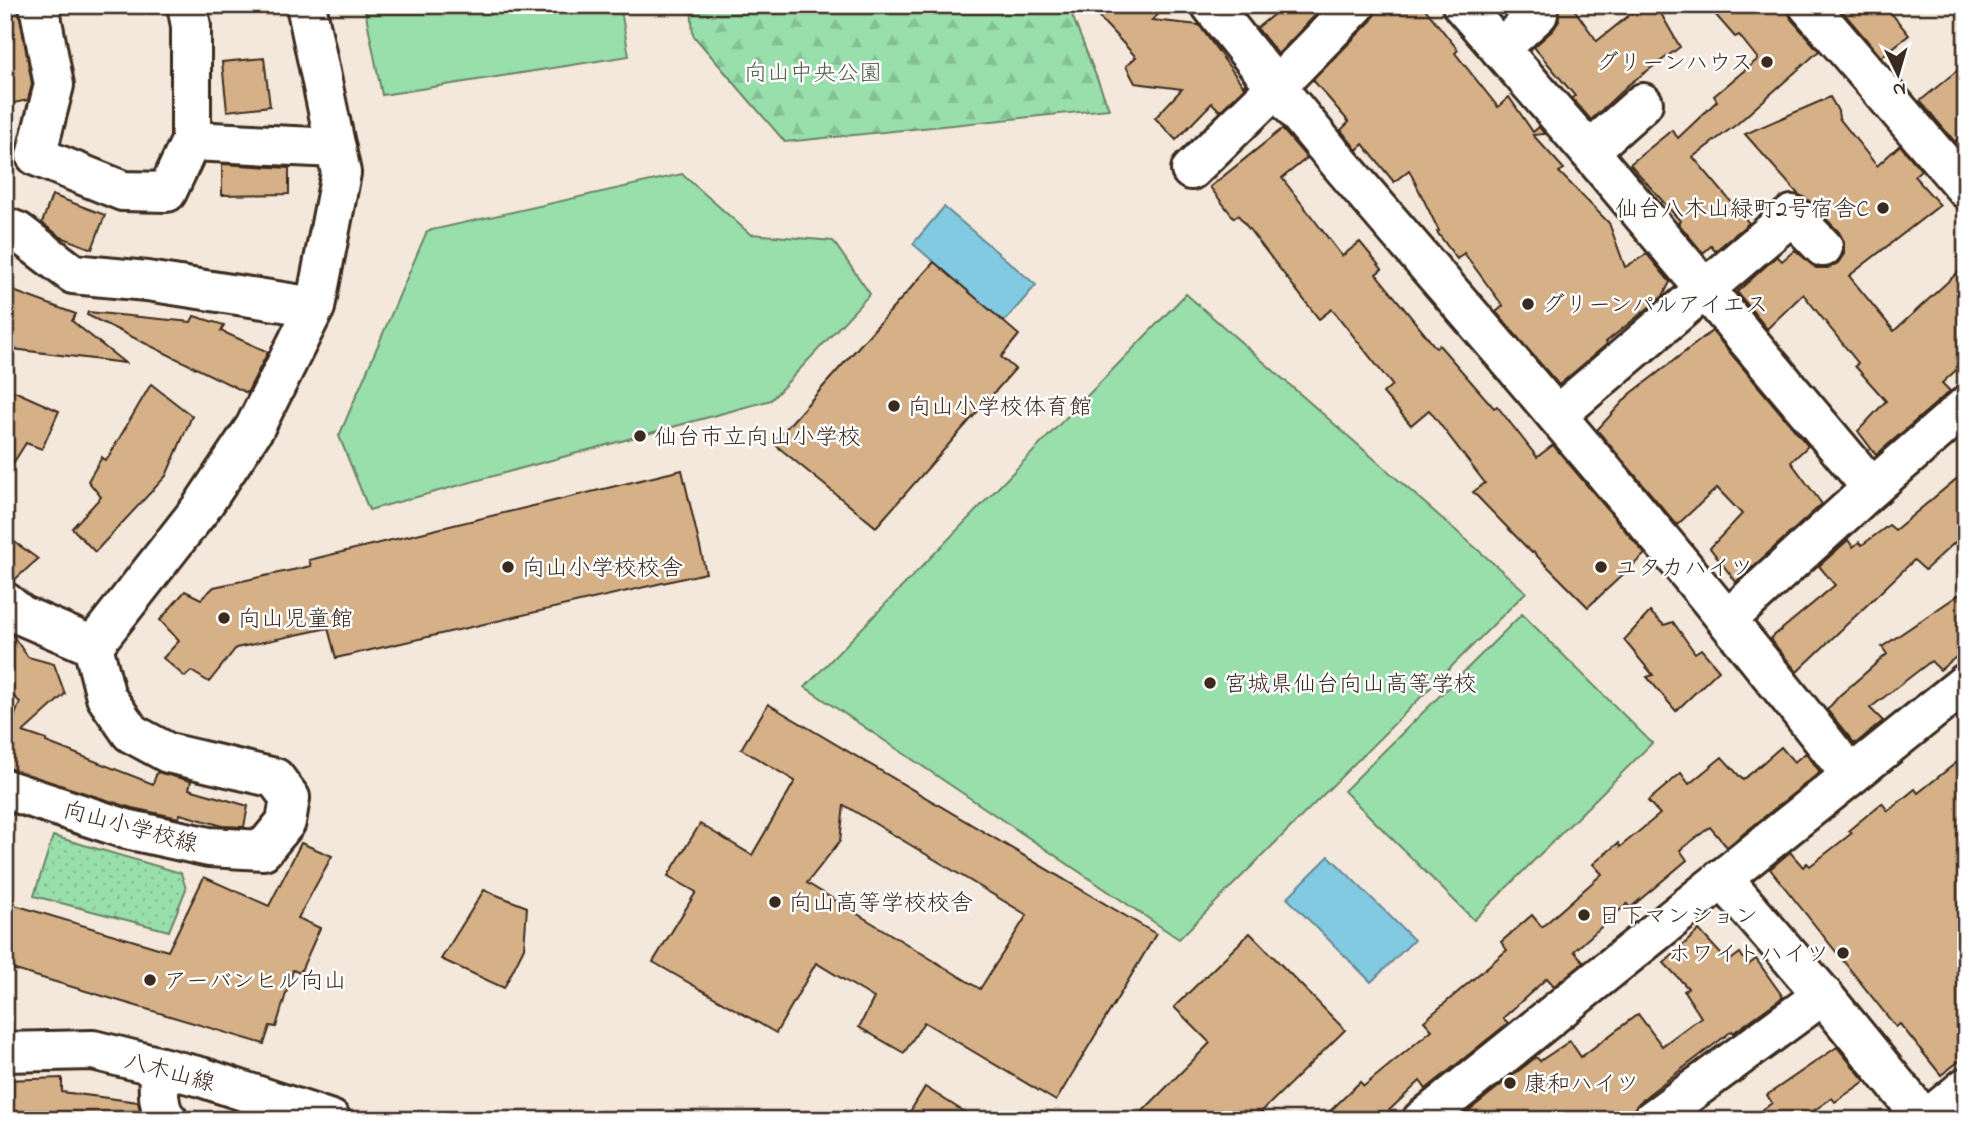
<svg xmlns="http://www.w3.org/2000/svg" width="1971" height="1125" font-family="'Indie Flower','Klee One',sans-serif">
  <defs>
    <pattern id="grass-dots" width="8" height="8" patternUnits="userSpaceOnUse" patternTransform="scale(1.75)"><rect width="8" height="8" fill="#98dfac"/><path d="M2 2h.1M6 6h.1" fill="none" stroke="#84c094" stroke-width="1.8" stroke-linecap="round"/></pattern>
    <pattern id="forest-firs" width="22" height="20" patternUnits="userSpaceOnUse" patternTransform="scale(1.75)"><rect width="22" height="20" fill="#98dfac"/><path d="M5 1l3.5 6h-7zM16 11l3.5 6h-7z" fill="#84c094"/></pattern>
  </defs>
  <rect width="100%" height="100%" fill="#f3e8db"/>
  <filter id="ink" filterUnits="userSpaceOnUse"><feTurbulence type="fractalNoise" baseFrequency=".0143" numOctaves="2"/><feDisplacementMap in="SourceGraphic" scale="14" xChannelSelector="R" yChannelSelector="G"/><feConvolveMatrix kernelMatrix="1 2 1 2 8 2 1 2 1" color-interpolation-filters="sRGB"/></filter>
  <g filter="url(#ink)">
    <polygon fill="url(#grass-dots)" stroke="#6a8465" stroke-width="2" points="53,836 181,873 186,889 169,931 34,896"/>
    <polygon fill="url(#forest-firs)" stroke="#6a8465" stroke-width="2" points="691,5 1068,5 1109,109 785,142 693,35"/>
    <g fill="#98dfac" stroke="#6a8465" stroke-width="2">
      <polygon points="364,5 620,5 629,56 382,95"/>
      <polygon points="682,174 750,234 833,241 870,294 771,400 369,510 339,436 427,231"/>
      <polygon points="1186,294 1526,592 1179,939 805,687"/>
      <polygon points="1522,614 1652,743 1474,920 1344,791"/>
    </g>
    <g fill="#82cae2" stroke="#668a94" stroke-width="2">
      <polygon points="944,207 1036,285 1004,322 913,244"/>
      <polygon points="1329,856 1414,940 1371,982 1287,898"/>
    </g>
    <g fill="#d6b188" stroke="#3b2a1e" stroke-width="2" fill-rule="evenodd">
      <polygon points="5,5 18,5 32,84 28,100 5,105"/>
      <polygon points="1115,5 1169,5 1152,20 1199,25 1244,87 1245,83 1247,85 1220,111 1212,103 1176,140 1155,118 1182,89 1135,83 1126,66 1136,57 1096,14 1105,15"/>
      <polygon points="1285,5 1325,5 1278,54 1257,28"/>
      <polygon points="1377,5 1422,5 1458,50 1455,53 1498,107 1509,97 1533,132 1539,127 1545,134 1533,135 1564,169 1559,172 1609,223 1625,267 1647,254 1670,282 1663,296 1606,342 1607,344 1559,385 1496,312 1503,306 1464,253 1457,259 1437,232 1439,231 1409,170 1394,182 1363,144 1357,150 1341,130 1349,122 1313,80 1372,20"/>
      <polygon points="1557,5 1571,5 1597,41 1642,5 1656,5 1680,47 1628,85 1591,120 1572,98 1575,96 1534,47 1553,30 1559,21"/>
      <polygon points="1707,5 1787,5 1791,19 1819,51 1737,124 1693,157 1749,223 1715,251 1711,246 1703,253 1678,223 1680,221 1630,164 1672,130 1678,138 1717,101 1714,96 1758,59 1739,35 1735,37"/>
      <polygon points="1837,5 1891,5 1887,8 1909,35 1881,57"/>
      <polygon points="264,58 270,106 227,111 222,62"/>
      <polygon points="1966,63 1966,133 1955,142 1920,101"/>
      <polygon points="1830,97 1838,111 1839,118 1877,166 1900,145 1921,170 1914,176 1940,205 1849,276 1894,331 1966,265 1966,361 1942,383 1950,391 1876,455 1858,431 1886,401 1855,366 1858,363 1803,294 1767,329 1737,292 1777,256 1782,261 1795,250 1816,268 1828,268 1838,263 1844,254 1844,242 1839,232 1808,200 1798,194 1745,134"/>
      <polygon points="1282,129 1307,158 1282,178 1342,256 1360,242 1382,269 1376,274 1436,348 1439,345 1494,408 1497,406 1537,457 1553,445 1645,554 1588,607 1533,552 1532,553 1473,492 1485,483 1429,410 1411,425 1383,393 1392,385 1332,309 1319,319 1238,215 1234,218 1210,187"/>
      <polygon points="222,164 289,168 289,194 222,195"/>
      <polygon points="52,195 105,215 92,249 61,237 42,223"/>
      <polygon points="934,262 1019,335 1001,357 1015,369 876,527 773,443"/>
      <polygon points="5,288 76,314 72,321 125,363 5,348"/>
      <polygon points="88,312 191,322 194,316 224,325 221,331 268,352 247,393 87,315"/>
      <polygon points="1712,331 1808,446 1791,462 1822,504 1736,582 1710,548 1742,514 1717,488 1677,525 1597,430 1629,395"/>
      <polygon points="151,384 192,416 166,476 95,552 72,528 101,497 88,481 102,457 106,461"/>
      <polygon points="5,387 59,411 42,449 26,443 5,476"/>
      <polygon points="682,470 706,573 336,658 328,628 236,648 209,682 191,671 185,677 163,658 179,641 160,620 185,591 201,599 214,587 311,566 309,560"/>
      <polygon points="1966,471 1966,532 1925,570 1914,560 1797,672 1770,639 1835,585 1819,566 1848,540 1853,547 1859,542 1862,545 1889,525 1895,530"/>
      <polygon points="5,535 38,559 12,582 5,581"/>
      <polygon points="1966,590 1966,649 1940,670 1931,661 1870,708 1883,721 1855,744 1827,710 1839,696 1887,654 1882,647"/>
      <polygon points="1650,612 1664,625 1673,622 1695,653 1701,649 1719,670 1676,711 1647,677 1653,675 1624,640"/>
      <polygon points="5,630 13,636 28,657 54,664 65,694 23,732 47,740 46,742 153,784 157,772 191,781 189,789 248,806 244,827 223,826 180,814 179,818 132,808 5,768 5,741 20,702 5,689"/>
      <path d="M 768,704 L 1156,934 L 1056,1101 L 924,1022 L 904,1053 L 859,1027 L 874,998 L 816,963 L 776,1033 L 653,962 L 696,892 L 668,876 L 700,824 L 752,855 L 795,781 L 741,749 ZM 844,805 L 1027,915 L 980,989 L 807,883 L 840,841 Z"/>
      <polygon points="1781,747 1794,762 1806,753 1820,772 1727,847 1710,827 1680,850 1687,860 1630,908 1627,904 1574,951 1584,962 1554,986 1547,978 1503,1018 1508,1023 1426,1089 1420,1081 1379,1120 1321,1120 1360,1082 1364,1086 1432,1030 1424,1021 1507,950 1501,942 1532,915 1542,927 1602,874 1593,864 1618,843 1620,847 1660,814 1648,801 1681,773 1689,784 1722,757 1743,780"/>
      <polygon points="1966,755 1966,1056 1941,1075 1900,1024 1896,1027 1770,869 1790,852 1803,867 1807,863 1810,866 1852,833 1849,830 1882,803 1888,811 1915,789 1918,793"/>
      <polygon points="301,843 332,856 298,918 320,928 300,973 293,970 276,1027 270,1026 264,1044 5,967 5,902 168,951 204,877 269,906"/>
      <polygon points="484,890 527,907 524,948 504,988 441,959"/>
      <polygon points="1699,930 1728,962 1740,953 1748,965 1756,959 1783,997 1733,1033 1732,1031 1649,1094 1639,1103 1627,1120 1457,1120 1536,1057 1540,1061 1570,1041 1581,1057 1638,1014 1662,1046 1701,1017 1684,991 1688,988 1664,963"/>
      <polygon points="1250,933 1345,1030 1253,1120 1134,1120 1210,1043 1174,1007"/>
      <polygon points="1837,1047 1865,1081 1835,1102 1832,1098 1800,1120 1748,1120 1772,1103 1767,1095"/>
      <polygon points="62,1078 62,1092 138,1102 142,1120 71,1120 71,1117 5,1120 5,1080"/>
      <polygon points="925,1087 977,1120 905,1120"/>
    </g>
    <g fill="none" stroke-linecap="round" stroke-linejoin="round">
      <g stroke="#3b2a1e" stroke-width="44">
        <g id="minor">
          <polyline points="39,5 54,85 36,156 123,191 167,192 191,141 191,26 187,5"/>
          <path d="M 1211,5 C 1320,146 1440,278 1555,414 C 1656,532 1754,652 1850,774"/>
          <polyline points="1462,5 1589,151 1872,488"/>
          <polyline points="1808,5 1966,189"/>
          <polyline points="1500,49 1538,14"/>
          <polyline points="191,141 336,148"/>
          <polyline points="1589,151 1643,103"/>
          <polyline points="1191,170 1275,88 1356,5"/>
          <polyline points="5,227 18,232 73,274 147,281 315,307"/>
          <polyline points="1557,415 1792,215 1823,247"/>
          <polyline points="5,602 21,615 93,646"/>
          <polyline points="1728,619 1872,488 1966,406"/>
          <polyline points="93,646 201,508 255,427 315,307 341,173 306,5"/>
          <polyline points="5,789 126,829 209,847 263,850 286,822 290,798 275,778 168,753 131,733 106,697 93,646"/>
          <polyline points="1722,878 1823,995 1925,1120"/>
          <polyline points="5,1052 93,1050 201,1077 331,1120"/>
          <path d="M 159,1068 C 159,1084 156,1108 168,1120"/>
          <polyline points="1422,1120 1966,683"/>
          <polyline points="1652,1120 1823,995"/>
          <polyline points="1926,1120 1966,1087"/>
        </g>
      </g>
      <use href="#minor" stroke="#fff" stroke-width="38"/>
    </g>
  </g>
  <g fill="#3b2a1e" stroke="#fff" stroke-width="2.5">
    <circle cx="1767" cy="62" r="7"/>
    <circle cx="1883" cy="208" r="7"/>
    <circle cx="1528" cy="304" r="7"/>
    <circle cx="894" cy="406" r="7"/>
    <circle cx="640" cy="436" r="7"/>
    <circle cx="508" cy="567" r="7"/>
    <circle cx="1601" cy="567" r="7"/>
    <circle cx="224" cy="618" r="7"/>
    <circle cx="1210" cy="683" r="7"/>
    <circle cx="775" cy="902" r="7"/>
    <circle cx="1584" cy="915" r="7"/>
    <circle cx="1843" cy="953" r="7"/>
    <circle cx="150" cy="980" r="7"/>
    <circle cx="1510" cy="1083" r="7"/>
  </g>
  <g text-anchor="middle" stroke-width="5" stroke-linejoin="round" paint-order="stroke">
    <g font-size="23" fill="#3b2a1e" stroke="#fff" text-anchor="start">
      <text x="1753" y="70" text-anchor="end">グリーンハウス</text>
      <text x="1869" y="216" text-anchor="end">仙台八木山緑町2号宿舎C</text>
      <text x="1542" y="312">グリーンパルアイエス</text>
      <text x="908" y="414">向山小学校体育館</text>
      <text x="654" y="444">仙台市立向山小学校</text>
      <text x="522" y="575">向山小学校校舎</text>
      <text x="1615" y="575">ユタカハイツ</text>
      <text x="238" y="626">向山児童館</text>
      <text x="1224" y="691">宮城県仙台向山高等学校</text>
      <text x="789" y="910">向山高等学校校舎</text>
      <text x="1598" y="923">日下マンション</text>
      <text x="1829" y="961" text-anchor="end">ホワイトハイツ</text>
      <text x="164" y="988">アーバンヒル向山</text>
      <text x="1524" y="1091">康和ハイツ</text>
    </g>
    <g font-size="23" fill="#576049" stroke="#fff">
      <text x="813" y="80">向山中央公園</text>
    </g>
    <g font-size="23" fill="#3b2a1e" stroke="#fff">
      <text transform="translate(131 826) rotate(15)" y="8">向山小学校線</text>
      <text transform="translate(170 1071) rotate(15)" y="8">八木山線</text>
    </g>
  </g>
  <rect width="1971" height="1125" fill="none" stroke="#fff" stroke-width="28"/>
  <rect x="14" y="14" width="1943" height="1097" fill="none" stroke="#3b2a1e" stroke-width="2.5" filter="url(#ink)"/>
  <g transform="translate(1898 74) rotate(175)" stroke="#ffffff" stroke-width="5" paint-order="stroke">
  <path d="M0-5L12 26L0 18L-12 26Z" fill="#3b2a1e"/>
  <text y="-10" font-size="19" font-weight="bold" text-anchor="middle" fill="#3b2a1e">N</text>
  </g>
</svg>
